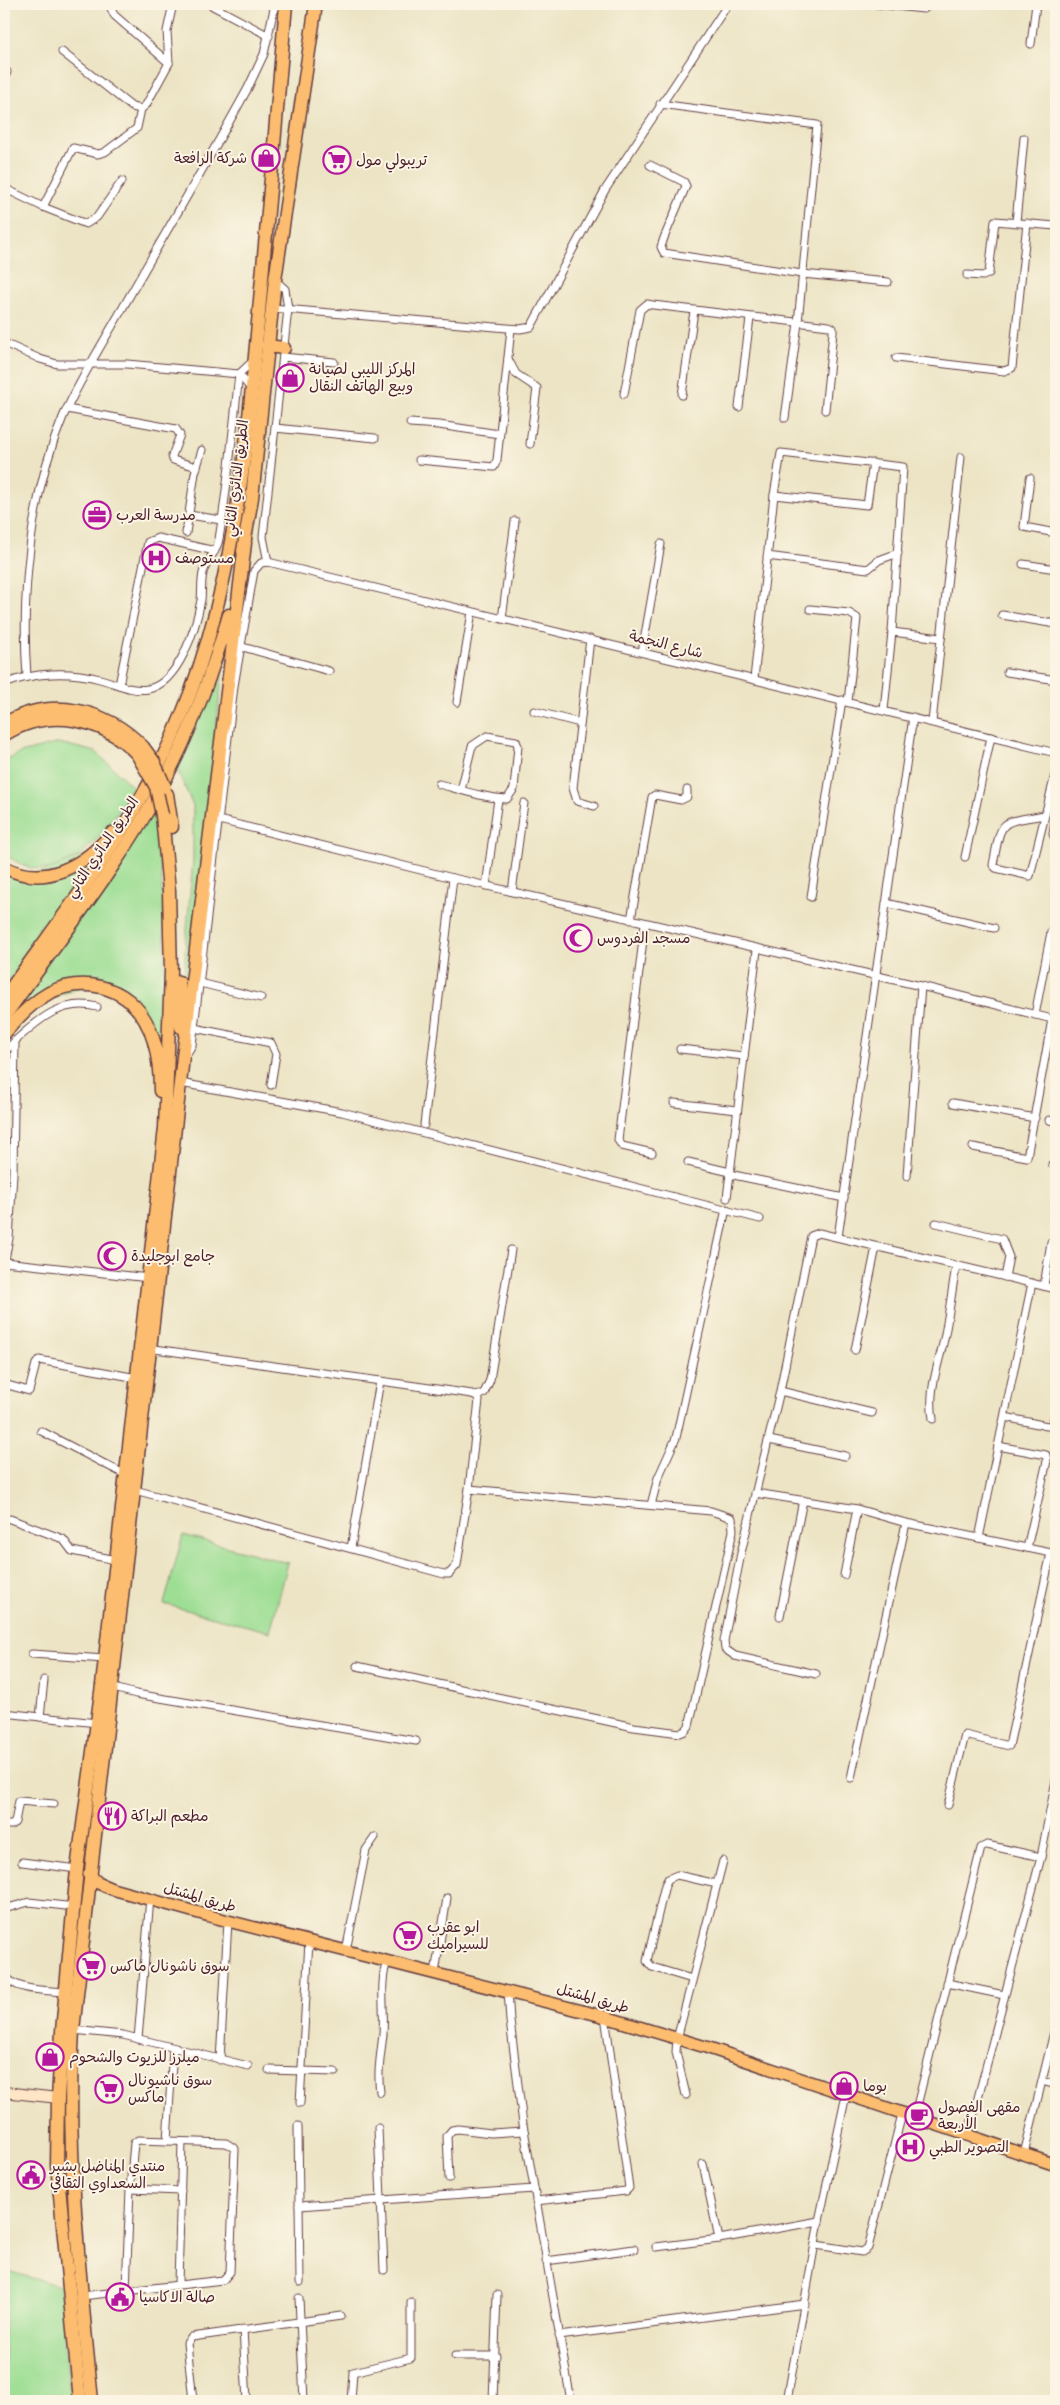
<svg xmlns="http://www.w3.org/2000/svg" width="1060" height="2405" font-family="Delius,'Playpen Sans Arabic',sans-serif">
  <rect width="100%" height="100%" fill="#fcf5e5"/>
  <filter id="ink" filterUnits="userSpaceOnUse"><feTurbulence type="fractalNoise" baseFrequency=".02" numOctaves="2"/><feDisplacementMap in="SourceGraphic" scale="10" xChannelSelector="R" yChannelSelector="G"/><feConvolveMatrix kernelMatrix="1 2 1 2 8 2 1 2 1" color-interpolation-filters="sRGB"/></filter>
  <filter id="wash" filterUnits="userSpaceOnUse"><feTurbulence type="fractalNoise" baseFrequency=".0096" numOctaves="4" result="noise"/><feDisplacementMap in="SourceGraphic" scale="20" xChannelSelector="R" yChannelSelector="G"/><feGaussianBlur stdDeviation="1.12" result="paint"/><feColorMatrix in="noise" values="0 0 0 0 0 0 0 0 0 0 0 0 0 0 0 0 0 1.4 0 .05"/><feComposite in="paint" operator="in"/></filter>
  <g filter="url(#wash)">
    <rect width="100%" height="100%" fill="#ece4c4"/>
    <g fill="#9ede94" stroke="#747e60">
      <polygon points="225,649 185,1008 185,952 193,859 193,806 177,769"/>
      <path d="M 59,743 L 96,752 L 133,787 C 107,831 61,901 4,853 L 4,762 L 20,753 Z"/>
      <path d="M 153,812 C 168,899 165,987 163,1074 L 153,1027 L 97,982 L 18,1010 L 10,1015 Z"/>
      <polygon points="102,848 4,988 4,872 25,879"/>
      <polygon points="183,1535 288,1563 270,1632 164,1604"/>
      <polygon points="4,2270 60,2286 70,2401 4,2401"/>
    </g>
  </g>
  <g filter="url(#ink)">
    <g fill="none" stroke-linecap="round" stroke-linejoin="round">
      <g stroke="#623d42" stroke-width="9">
        <g id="street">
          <polyline points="109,4 114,15 169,63"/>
          <polyline points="209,4 269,36"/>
          <polyline points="876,4 924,9 930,4"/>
          <polyline points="1031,44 1036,4"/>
          <polyline points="62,52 132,107 141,109 146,105 169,63 167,31 173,4"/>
          <polyline points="4,79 7,72"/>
          <polyline points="660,104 817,125 798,323 785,418"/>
          <polyline points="650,165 684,182 686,186 664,238 661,247 664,253 802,274 888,282"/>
          <polyline points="4,188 43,207 86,224 97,217 122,181"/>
          <polyline points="43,207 73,148 98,154 105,152 137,128 141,109"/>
          <polyline points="1016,222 1024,138"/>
          <polyline points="967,275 983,276 989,273 995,221 1056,226"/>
          <polyline points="272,308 520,329 531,327 605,190 728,4"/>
          <polyline points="4,343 40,359 57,364 127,364 239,374 251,389"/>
          <polyline points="283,357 334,362"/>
          <polyline points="896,358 1004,371 1012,368 1027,223"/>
          <polyline points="508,359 516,374 537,388 530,444"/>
          <polyline points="624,394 640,310 647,304 653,305 829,326 833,328 833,332 825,410"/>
          <polyline points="682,395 694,311"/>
          <polyline points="739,407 750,318"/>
          <polyline points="67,409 176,429 180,435 172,456 173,460 197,467"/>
          <polyline points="410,423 439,425 499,434"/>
          <polyline points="275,428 375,438"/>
          <polyline points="419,460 494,467 497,460 511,329"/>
          <polyline points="1030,478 1024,527 1056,533"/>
          <polyline points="774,495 867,505 873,463"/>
          <polyline points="189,515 221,520"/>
          <polyline points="186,533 195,473 202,450"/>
          <polyline points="767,556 868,569 879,560 898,553"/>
          <polyline points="268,562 263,537 288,309 285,289 275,280"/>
          <polyline points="1023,564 1056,569"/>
          <polyline points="810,609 849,613 857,618 848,702"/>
          <polyline points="1002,615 1056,624"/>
          <polyline points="502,619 515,521"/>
          <polyline points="892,632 941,638"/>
          <polyline points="590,639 573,788 577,801 594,806"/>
          <polyline points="239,646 329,671"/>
          <polyline points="642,652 661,544"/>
          <polyline points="1007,672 1056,680"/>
          <path d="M 27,677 C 21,593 30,495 63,417 C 79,381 101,346 121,311 C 163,237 207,163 248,88 L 264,54 L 275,4"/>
          <polyline points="754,679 774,495 781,453 903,467 892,632 884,710"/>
          <path d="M 4,684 C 34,672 69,671 100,679 C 116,683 131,692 148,689 C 179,683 196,628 201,600 C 202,591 201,582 203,573 C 206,561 217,552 219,539 C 228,485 233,429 239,374 L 253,361"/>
          <polyline points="119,685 148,542 158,538 215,551"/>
          <polyline points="457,702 472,612"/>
          <polyline points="534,711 580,723"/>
          <polyline points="932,722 961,457"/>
          <path d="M 439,784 C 461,790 484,798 507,799 L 514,789 L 518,746 L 516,741 L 487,736 L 472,746 L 461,790"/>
          <polyline points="1056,812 1053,834 1056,841"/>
          <path d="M 1045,815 C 998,823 1002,818 993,865 L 996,868 L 1030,876 L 1056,771"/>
          <polyline points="219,820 453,878 921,986 1056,1020"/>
          <polyline points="965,857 991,737"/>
          <polyline points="486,886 498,799"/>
          <polyline points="512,892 524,803"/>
          <polyline points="811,897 842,700"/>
          <polyline points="886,903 994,928"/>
          <polyline points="631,920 652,797 655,795 681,800 687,797 687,790"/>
          <polyline points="645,924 618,1140 622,1146 652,1153"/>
          <polyline points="200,983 261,998"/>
          <polyline points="1035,1015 1051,932"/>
          <polyline points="194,1028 271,1043 276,1054 271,1085"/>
          <polyline points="680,1049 744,1056"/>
          <polyline points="4,1052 15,1041"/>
          <polyline points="186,1055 192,1045 234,686 254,571 261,563 268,562 1056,753"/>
          <polyline points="180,1083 342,1112 760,1219"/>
          <polyline points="674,1103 737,1110"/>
          <polyline points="953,1103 1035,1118"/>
          <polyline points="1049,1120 1056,1122"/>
          <polyline points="424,1125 453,878"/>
          <polyline points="973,1147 1027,1157 1052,1019"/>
          <polyline points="688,1162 730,1172"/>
          <polyline points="1052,1164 1056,1165"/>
          <polyline points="729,1174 844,1198"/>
          <polyline points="907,1176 921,986"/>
          <polyline points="727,1198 757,950"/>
          <polyline points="936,1223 1002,1239 1009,1257 1005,1277"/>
          <polyline points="838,1237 913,717"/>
          <polyline points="4,1262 149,1278"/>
          <path d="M 4,1265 L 9,1238 L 13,1174 L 15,1041 C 39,1019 63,998 97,1007"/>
          <polyline points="1044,1286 1051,1242"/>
          <polyline points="855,1350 876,1247"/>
          <polyline points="4,1384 29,1391 36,1364 39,1360 137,1378"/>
          <polyline points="780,1391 872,1413"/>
          <polyline points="477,1396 484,1393 490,1380 511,1250"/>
          <polyline points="1005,1417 1047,1426 1052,1425 1056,1411"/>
          <path d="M 933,1419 C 928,1390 938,1367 944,1339 C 949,1315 952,1290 956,1266"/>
          <polyline points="41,1431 126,1475"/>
          <polyline points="769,1440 845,1456"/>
          <polyline points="998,1446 1046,1455 1047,1461 1027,1548"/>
          <polyline points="135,1490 444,1574 449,1574 457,1565 469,1489 479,1400 477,1396 472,1394 148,1348"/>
          <polyline points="755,1493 857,1509 906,1523 1056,1554"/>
          <polyline points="651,1505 658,1478 676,1438 726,1209"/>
          <polyline points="10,1519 63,1539 72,1551 116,1560"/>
          <polyline points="979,1538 1032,1283"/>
          <polyline points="351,1548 380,1381"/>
          <polyline points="844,1575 857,1509"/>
          <polyline points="780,1616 803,1500"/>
          <polyline points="32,1654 105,1659"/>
          <polyline points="357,1666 634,1727 680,1733 685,1731 689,1726 733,1531 732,1518 711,1511 469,1489"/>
          <polyline points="816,1674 735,1656 725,1649 724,1641 741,1553 780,1391 811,1236 819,1233 1056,1289"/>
          <polyline points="110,1687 136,1694 416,1741"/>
          <polyline points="4,1713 97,1723"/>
          <polyline points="40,1717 44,1680"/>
          <polyline points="851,1778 906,1523"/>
          <polyline points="948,1805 965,1735 1009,1746 1051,1553"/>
          <polyline points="4,1825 12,1825 15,1822 19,1801 54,1804"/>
          <polyline points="22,1862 77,1869"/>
          <polyline points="4,1909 29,1902 75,1907"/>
          <polyline points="346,1951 366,1850 375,1837"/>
          <polyline points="435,1973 447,1898"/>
          <path d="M 4,1974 C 14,1992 47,1990 66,1992"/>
          <polyline points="692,1979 652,1967 647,1961 665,1885 668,1879 677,1875 717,1884"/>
          <polyline points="947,1983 1004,1995"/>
          <polyline points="508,1990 510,2021 523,2124 571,2401"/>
          <polyline points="73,2030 123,2035 248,2066"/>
          <polyline points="138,2039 150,1898"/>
          <polyline points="220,2060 228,1921"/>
          <polyline points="269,2070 335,2072"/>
          <polyline points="1042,2081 1056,2085"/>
          <path d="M 380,2092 C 377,2072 381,2054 383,2034 C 385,2010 379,1984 387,1961"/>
          <polyline points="686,2095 676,2052 677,2039 723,1861"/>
          <polyline points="300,2103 309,1941"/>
          <polyline points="914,2118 981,1848 987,1845 1041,1857"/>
          <polyline points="298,2126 300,2282"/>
          <polyline points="378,2128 384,2270"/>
          <polyline points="968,2136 1041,1857 1056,1780"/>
          <polyline points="167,2141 173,2049"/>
          <polyline points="1024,2154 1056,2024"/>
          <polyline points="703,2164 719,2239"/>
          <polyline points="449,2178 447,2136 452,2130 458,2129 491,2133 524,2131"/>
          <polyline points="130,2189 181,2191"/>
          <polyline points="536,2201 626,2191 629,2188 605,2016"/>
          <polyline points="299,2206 534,2189"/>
          <polyline points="816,2245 862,2252 868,2248 902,2114"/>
          <polyline points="656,2247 719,2239 819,2221"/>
          <polyline points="546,2261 634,2249"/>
          <polyline points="178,2284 182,2142"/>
          <polyline points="82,2296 223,2280 230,2272 235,2149 226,2143 138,2140 134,2143 130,2189 126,2290"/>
          <polyline points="299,2298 304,2401"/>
          <polyline points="243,2329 247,2401"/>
          <polyline points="559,2336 805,2304"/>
          <polyline points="455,2356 496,2356"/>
          <polyline points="193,2401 187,2343 192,2337 341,2316"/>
          <polyline points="351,2401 353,2372 411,2358 411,2302"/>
          <polyline points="493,2401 497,2295"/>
          <polyline points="787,2401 819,2221 846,2095"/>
        </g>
      </g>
      <g stroke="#623d42" stroke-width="12">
        <polyline id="secondary" points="4,2092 58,2098"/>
      </g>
      <g stroke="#623d42" stroke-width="14">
        <polyline id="primary" points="89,1874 98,1883 112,1889 228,1921 602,2016 709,2048 1056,2165"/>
      </g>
      <g stroke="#623d42" stroke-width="15">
        <g id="highway">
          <polyline points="267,346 284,348"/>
          <polyline points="243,551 252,498 275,280 316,4"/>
          <path d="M 4,724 C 51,696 106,709 143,747"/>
          <path d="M 4,735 C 48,707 102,717 137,754"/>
          <polyline points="167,794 172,827"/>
          <path d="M 4,867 C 45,889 85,865 112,833"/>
          <polyline points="179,982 181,1027"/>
          <path d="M 4,998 C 63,915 128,834 171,740 C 234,602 247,449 260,300 C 269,201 278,103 286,4"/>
          <path d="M 4,1017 C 62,935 128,855 173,764 C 197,716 214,666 229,615"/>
          <path d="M 4,1034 C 16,1019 31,1003 49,993 C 65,985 84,983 101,987 C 149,999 160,1047 160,1091"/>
          <polyline points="80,2401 57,2165 58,2098 62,2031 77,1869 102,1685 165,1128 171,972 169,891 162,815"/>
          <path d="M 92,2401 C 80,2278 66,2155 73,2030 L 183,1057 L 245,543"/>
        </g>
      </g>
      <use href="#street" stroke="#fff" stroke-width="7"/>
      <use href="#secondary" stroke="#fee5c5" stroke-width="10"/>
      <use href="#primary" stroke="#fcbd6f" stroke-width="11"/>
      <use href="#highway" stroke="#fcbd6f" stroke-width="12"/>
      <g stroke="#623d42" stroke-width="15" stroke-linecap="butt">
        <g id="highway-bridge">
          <polyline points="143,747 154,762 165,787"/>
          <polyline points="137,754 156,787 162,815"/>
        </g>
      </g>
      <use href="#highway-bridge" stroke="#fcbd6f" stroke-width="12"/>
    </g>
  </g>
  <defs>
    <g id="shop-ring" transform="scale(1.4375)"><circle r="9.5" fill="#fcf5e5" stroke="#b5179e" stroke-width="1.5"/><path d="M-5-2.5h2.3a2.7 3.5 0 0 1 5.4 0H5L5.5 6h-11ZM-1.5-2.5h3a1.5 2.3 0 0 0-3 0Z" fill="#b5179e"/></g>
    <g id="supermarket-ring" transform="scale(1.4375)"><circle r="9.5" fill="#fcf5e5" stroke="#b5179e" stroke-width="1.5"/><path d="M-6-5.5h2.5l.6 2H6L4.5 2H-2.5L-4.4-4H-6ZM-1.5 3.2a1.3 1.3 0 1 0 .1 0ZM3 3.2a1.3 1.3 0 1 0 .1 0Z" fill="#b5179e"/></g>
    <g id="office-ring" transform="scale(1.4375)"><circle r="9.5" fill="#fcf5e5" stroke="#b5179e" stroke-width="1.5"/><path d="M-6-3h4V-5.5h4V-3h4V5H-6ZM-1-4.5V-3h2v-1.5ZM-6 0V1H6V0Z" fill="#b5179e"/></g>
    <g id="hospital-ring" transform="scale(1.4375)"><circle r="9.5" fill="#fcf5e5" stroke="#b5179e" stroke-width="1.5"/><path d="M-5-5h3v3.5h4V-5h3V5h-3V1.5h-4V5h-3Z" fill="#b5179e"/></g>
    <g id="mosque-ring" transform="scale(1.4375)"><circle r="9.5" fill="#fcf5e5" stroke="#b5179e" stroke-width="1.5"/><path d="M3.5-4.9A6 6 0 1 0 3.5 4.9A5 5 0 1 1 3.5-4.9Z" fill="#b5179e"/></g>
    <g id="restaurant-ring" transform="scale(1.4375)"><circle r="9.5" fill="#fcf5e5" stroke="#b5179e" stroke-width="1.5"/><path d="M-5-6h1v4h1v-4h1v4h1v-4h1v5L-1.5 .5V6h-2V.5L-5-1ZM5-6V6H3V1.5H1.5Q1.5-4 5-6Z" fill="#b5179e"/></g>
    <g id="cafe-ring" transform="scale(1.4375)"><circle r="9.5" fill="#fcf5e5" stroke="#b5179e" stroke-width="1.5"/><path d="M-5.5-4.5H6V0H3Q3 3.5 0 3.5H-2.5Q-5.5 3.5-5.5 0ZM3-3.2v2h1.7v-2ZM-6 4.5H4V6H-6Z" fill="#b5179e"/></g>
    <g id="civic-ring" transform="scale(1.4375)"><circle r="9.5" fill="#fcf5e5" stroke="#b5179e" stroke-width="1.5"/><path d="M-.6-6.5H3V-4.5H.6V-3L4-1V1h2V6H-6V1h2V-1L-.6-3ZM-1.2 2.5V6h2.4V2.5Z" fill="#b5179e"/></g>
  </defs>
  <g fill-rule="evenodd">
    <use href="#shop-ring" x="266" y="158"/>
    <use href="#supermarket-ring" x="337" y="160"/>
    <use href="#shop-ring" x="290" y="378"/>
    <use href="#office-ring" x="97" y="515"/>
    <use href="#hospital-ring" x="156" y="558"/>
    <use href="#mosque-ring" x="578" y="938"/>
    <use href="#mosque-ring" x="112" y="1256"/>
    <use href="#restaurant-ring" x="112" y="1816"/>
    <use href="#supermarket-ring" x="408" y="1936"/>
    <use href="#supermarket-ring" x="91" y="1966"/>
    <use href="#shop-ring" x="50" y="2057"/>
    <use href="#shop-ring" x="844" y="2086"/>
    <use href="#supermarket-ring" x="109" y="2089"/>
    <use href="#cafe-ring" x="919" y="2116"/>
    <use href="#hospital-ring" x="910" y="2147"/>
    <use href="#civic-ring" x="31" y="2175"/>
    <use href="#civic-ring" x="120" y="2297"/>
  </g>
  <g text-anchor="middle" stroke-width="4" stroke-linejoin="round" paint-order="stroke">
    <g font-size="15" fill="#4a1f2b" stroke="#fcf5e5" text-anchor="start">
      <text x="247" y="163" text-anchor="end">شركة الرافعة</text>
      <text x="356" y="165">تريبولي مول</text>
      <text x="309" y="374">المركز الليبي لصيانة<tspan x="309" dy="17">وبيع الهاتف النقال</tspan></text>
      <text x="116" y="520">مدرسة العرب</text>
      <text x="175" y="563">مستوصف</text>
      <text x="597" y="943">مسجد الفردوس</text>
      <text x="131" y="1261">جامع ابوجليدة</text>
      <text x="131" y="1821">مطعم البراكة</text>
      <text x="427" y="1932">ابو عقرب<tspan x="427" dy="17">للسيراميك</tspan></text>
      <text x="110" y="1971">سوق ناشونال ماكس</text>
      <text x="69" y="2062">ميلرز للزيوت والشحوم</text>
      <text x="128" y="2085">سوق ناشيونال<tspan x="128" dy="17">ماكس</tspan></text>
      <text x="863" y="2091">بوما</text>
      <text x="938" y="2112">مقهى الفصول<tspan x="938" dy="17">الأربعة</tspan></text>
      <text x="929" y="2152">التصوير الطبي</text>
      <text x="50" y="2171">منتدي المناضل بشير<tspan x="50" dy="17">السعداوي الثقافي</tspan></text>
      <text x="139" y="2302">صالة الاكاسيا</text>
    </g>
    <g font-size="15" fill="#4a1f2b" stroke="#fcf5e5">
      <text transform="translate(236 478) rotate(-83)" y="5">الطريق الدائري الثاني</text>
      <text transform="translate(666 644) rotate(14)" y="5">شارع النجمة</text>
      <text transform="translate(102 847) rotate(-56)" y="5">الطريق الدائري الثاني</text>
      <text transform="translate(200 1897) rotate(16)" y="5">طريق المشتل</text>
      <text transform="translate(593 1998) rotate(16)" y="5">طريق المشتل</text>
    </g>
  </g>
  <rect width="1060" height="2405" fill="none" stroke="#fcf5e5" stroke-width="20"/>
</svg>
